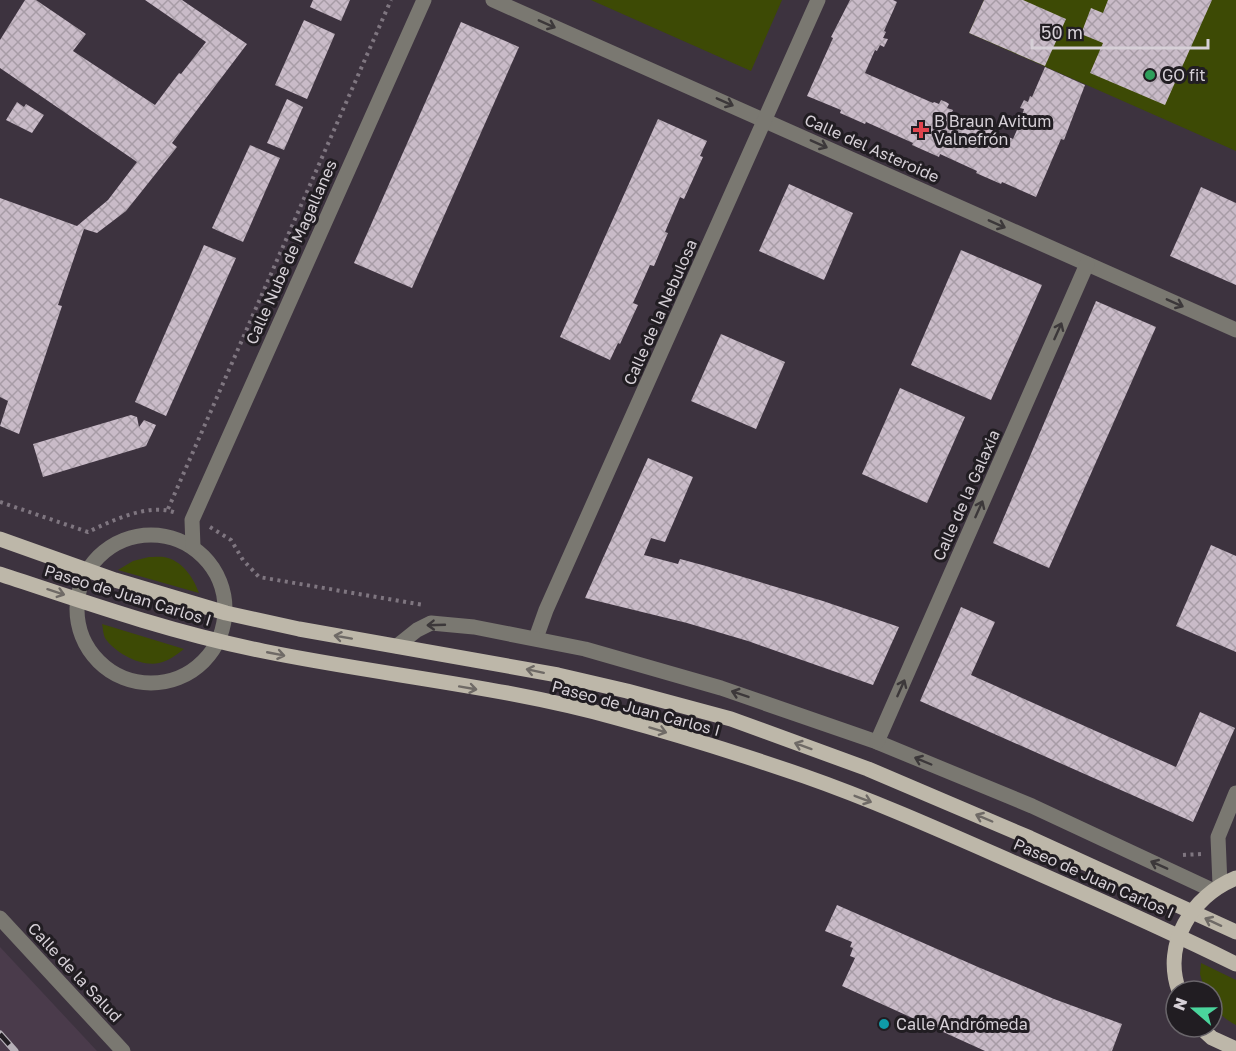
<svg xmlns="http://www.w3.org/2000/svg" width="1236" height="1051" font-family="'Golos Text',sans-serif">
  <defs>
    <pattern id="building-cross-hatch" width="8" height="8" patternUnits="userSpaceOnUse" patternTransform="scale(1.5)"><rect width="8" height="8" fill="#c9bbc8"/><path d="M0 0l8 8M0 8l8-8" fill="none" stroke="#a79ca6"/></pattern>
  </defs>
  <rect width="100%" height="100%" fill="#3d333f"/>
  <polygon fill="#4a3b4b" points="0,947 97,1051 0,1051"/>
  <g fill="#3d4a05">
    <polygon points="591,0 782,0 751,71"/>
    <polygon points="984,0 1236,0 1236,151 969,33"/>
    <path d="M 149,557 C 154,557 163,556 168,558 C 184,563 194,579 199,593 L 118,570 L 133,561 Z"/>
    <path d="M 102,624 L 184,649 C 176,655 169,661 159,663 C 141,667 115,653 105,638 C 103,634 103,628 102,624 Z"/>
    <path d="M 1201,963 L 1236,980 L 1236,1025 C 1221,1017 1212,1008 1212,991 L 1205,991 L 1200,974 Z"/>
  </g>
  <g fill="url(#building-cross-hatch)">
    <polygon points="25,0 36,0 86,34 73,51 155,105 179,73 181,74 206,42 145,0 182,0 247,44 172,143 177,147 126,211 97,233 84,229 58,305 62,306 19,434 0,426 8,401 0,397 0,198 77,226 108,200 137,162 0,68 0,40"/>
    <polygon points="313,0 350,0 341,21 310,7"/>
    <polygon points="850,0 893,0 897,2 884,31 886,32 883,38 888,39 884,47 880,45 877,51 875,50 865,73 933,103 934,102 939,104 941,100 946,102 949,104 947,108 953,110 952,112 1013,139 1023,116 1022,115 1024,109 1020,108 1024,100 1028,102 1030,96 1032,97 1045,67 1085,85 1064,140 1061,139 1036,197 1002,182 1001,184 976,173 977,171 940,154 939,157 912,145 913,143 866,122 865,124 840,113 841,110 807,96 833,38 831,37"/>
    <polygon points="984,0 1023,0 1066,19 1045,66 969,33"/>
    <polygon points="1108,0 1212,0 1165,105 1090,73 1103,43 1081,34 1091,8 1103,13"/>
    <polygon points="304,20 335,34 307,99 275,85"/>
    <polygon points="461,22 519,47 412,288 354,263"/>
    <polygon points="287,99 303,107 284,150 267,143"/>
    <polygon points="17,102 24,107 26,104 44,115 32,133 6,120"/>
    <polygon points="658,119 707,141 700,156 703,157 684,199 680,197 665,232 668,233 654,266 650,265 633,303 638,305 620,344 618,343 610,360 560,337"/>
    <polygon points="250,145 280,158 243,242 212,228"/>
    <polygon points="789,184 853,213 824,280 759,251"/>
    <polygon points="1201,187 1236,203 1236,285 1170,256"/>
    <polygon points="204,245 236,258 166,416 135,402"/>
    <polygon points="961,250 1042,285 991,400 911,365"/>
    <polygon points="1096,301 1156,327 1049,568 993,543"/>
    <polygon points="721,334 785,362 756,429 691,401"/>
    <polygon points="900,388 965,417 927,503 862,474"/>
    <polygon points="131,415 137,417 139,427 144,420 156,425 146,446 43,477 33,444"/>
    <polygon points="648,458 693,477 665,542 651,538 644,555 678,564 680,559 706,566 823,601 899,627 873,685 748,641 687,623 585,598"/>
    <polygon points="1211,545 1236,556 1236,652 1176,626"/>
    <polygon points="961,607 995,622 971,675 1176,767 1200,712 1235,728 1193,822 920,701"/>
    <polygon points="837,905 978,967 1054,999 1122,1024 1112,1051 985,1051 842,986 855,958 850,956 853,948 850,947 852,942 825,931"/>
  </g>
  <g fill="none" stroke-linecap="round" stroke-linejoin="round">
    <g stroke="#7f7680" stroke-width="4" stroke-dasharray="3 4.5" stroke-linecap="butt">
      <path d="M 0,502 L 88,532 C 111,521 150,502 176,513"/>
      <polyline points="168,509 391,0"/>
      <polyline points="210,527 231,540 243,560 259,577 424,605"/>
      <polyline points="1183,855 1202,854"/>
    </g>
    <g stroke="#7a7871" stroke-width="15">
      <polyline points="493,0 1236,330"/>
      <circle cx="151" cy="609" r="74"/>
      <polyline points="193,547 192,520 424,0"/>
      <polyline points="536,638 546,610 818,0"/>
      <polyline points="397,646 417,630 431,623 474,627 585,649 721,688 877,742 1032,806 1212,890"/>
      <polyline points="877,742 1087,264"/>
      <polyline points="1220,885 1218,837 1236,793"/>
      <polyline points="0,918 123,1051"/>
    </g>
    <g stroke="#bdb7a9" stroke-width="15">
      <polyline points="0,539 115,580 226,613 299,629 558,675 627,691 731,719 868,769 1030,838 1236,932"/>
      <path d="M 0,574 C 87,603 173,633 263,651 C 380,675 503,686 617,718 C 680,735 743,755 804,776 C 884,804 962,840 1040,874 C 1106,903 1171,932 1236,964"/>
      <path d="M 1179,991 C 1162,944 1192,896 1236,878"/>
      <polyline points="1200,1027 1212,1038 1236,1049"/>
    </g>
    <g stroke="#b6b0b8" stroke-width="7">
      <polyline id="rail" points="0,1034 15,1051"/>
    </g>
    <use href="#rail" stroke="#211d22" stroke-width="4.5" stroke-dasharray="14" stroke-linecap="butt"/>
  </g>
  <defs><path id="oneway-shaft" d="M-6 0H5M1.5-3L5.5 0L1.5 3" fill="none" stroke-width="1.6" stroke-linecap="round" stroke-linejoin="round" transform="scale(1.5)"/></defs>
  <g stroke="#3c383a">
    <use href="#oneway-shaft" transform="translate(547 24) rotate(24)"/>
    <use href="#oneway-shaft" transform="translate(725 102) rotate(24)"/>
    <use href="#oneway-shaft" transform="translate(819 144) rotate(24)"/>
    <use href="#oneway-shaft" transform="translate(997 224) rotate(24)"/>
    <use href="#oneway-shaft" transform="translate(1175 303) rotate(24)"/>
    <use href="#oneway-shaft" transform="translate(1058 331) rotate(-66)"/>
    <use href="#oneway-shaft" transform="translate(979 509) rotate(-66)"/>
    <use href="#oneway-shaft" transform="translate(436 625) rotate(178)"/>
    <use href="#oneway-shaft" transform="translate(901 688) rotate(-66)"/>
    <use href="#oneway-shaft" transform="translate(740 694) rotate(-161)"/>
    <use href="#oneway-shaft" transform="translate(923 761) rotate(-157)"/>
    <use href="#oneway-shaft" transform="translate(1159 865) rotate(-156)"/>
  </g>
  <g stroke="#6f6a66">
    <use href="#oneway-shaft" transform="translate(56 592) rotate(18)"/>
    <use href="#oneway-shaft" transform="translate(343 637) rotate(-170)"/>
    <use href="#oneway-shaft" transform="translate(276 654) rotate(11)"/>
    <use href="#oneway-shaft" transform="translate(535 671) rotate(-168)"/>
    <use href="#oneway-shaft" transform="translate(468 688) rotate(10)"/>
    <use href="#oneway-shaft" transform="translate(658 730) rotate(17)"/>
    <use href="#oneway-shaft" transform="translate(803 746) rotate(-160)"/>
    <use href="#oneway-shaft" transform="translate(863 799) rotate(21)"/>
    <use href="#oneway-shaft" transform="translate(984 818) rotate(-157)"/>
    <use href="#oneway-shaft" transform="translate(1213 922) rotate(-155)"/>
  </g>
  <circle fill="#2e9e5b" stroke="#211d22" stroke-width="2" cx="1150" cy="75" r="6"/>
  <path fill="#e0444e" stroke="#211d22" stroke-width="2" d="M918 121h6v6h6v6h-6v6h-6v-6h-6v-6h6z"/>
  <circle fill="#0f9aa8" stroke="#211d22" stroke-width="2" cx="884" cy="1024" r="6"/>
  <g text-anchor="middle" stroke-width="6" stroke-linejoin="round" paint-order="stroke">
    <g font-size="16" fill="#d6d0d7" stroke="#211d22" text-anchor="start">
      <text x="1162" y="81">GO fit</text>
      <text x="934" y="127">B Braun Avitum<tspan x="934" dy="18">Valnefrón</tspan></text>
      <text x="896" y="1030">Calle Andrómeda</text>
    </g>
    <g font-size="16" fill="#d6d0d7" stroke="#211d22">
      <text transform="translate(872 148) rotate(24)" y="6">Calle del Asteroide</text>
      <text transform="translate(291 252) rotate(-66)" y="6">Calle Nube de Magallanes</text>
      <text transform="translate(660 312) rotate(-66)" y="6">Calle de la Nebulosa</text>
      <text transform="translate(966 495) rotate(-66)" y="6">Calle de la Galaxia</text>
      <text transform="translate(128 595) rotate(17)" y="6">Paseo de Juan Carlos I</text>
      <text transform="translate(636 708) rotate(15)" y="6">Paseo de Juan Carlos I</text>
      <text transform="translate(1094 878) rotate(24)" y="6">Paseo de Juan Carlos I</text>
      <text transform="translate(75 972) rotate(47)" y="6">Calle de la Salud</text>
    </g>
  </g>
  <g transform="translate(1194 1009) rotate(290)"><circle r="28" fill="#211d22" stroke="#69656a" stroke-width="1.5"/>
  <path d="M0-4.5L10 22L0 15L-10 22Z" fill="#4ad49c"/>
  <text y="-9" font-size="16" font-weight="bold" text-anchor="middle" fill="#d6d0d7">N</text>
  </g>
  <path d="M1032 39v9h176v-9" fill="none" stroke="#d6d0d7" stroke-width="3"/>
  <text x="1041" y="39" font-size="18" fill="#d6d0d7" stroke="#211d22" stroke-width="4.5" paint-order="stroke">50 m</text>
</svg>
